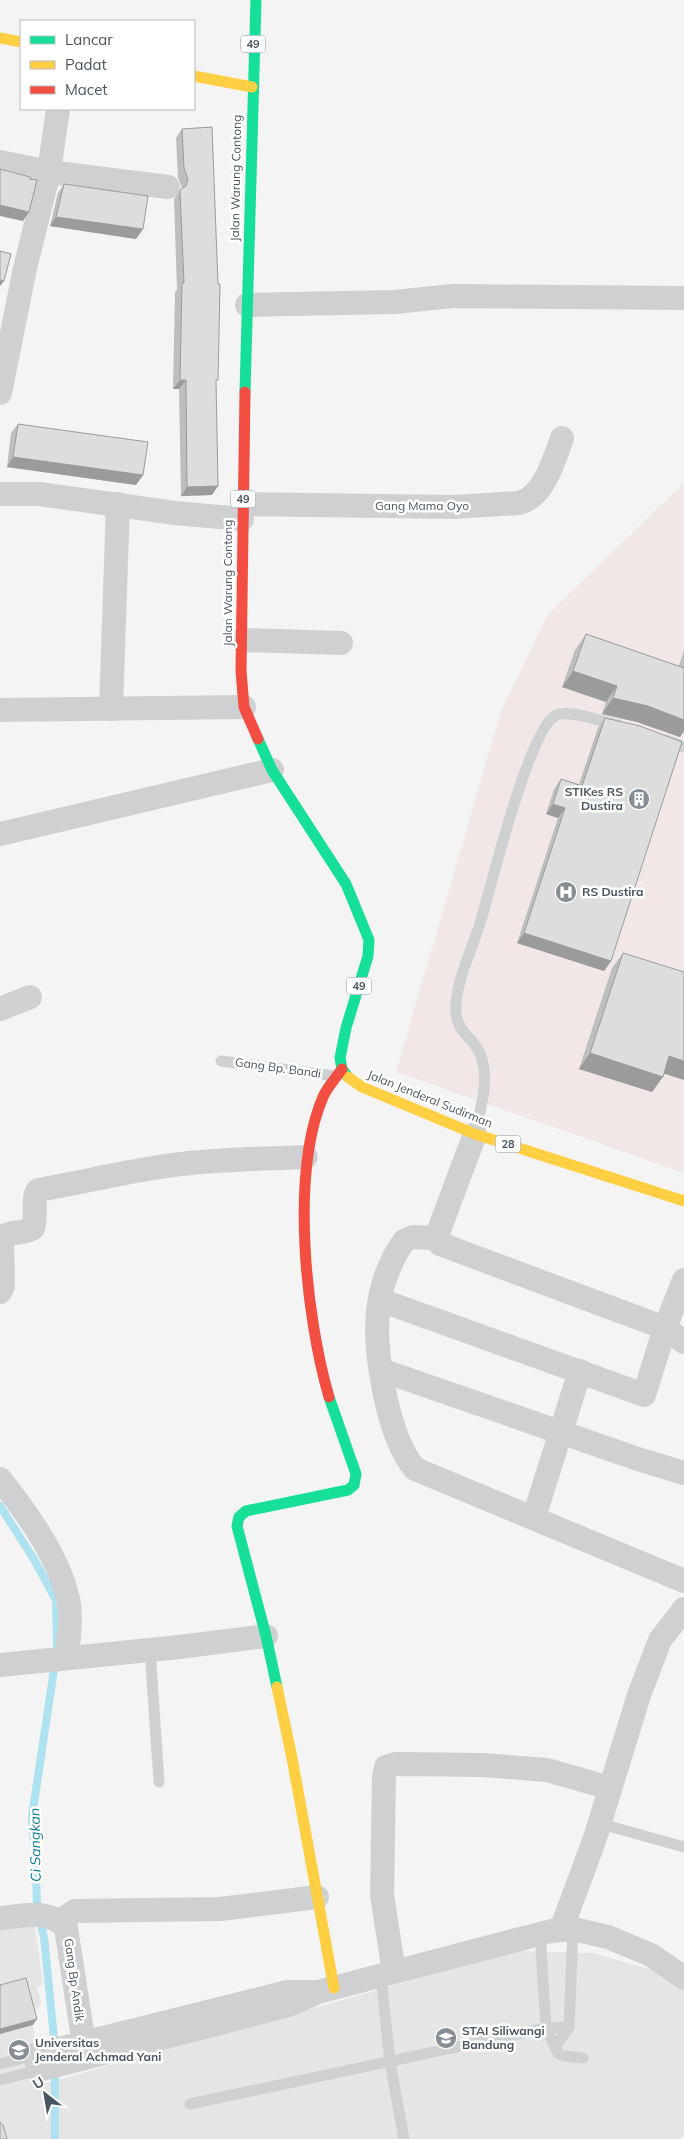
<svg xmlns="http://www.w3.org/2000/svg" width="684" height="2139" font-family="Mulish,sans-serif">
  <rect width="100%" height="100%" fill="#f4f4f4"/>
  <polygon fill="#e6e5e6" points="34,1919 43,1984 37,1988 41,2001 40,2006 31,2015 43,2084 517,1951 593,1953 663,1973 684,1991 684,2133 680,2139 0,2139 0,1923"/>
  <polygon fill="#f1e7e6" points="684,483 684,1173 396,1072 501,711 548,614"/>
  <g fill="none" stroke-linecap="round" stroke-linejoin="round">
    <g stroke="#aee2f0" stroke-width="8">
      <polyline points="0,1506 35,1561 56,1600 57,1646"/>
      <polyline points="55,2048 44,1937 37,1908 36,1871 32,1816 55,1663"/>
      <polyline points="55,2069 55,2139"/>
    </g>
    <g stroke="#ced0d2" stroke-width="11">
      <polyline points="666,740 684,747"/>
      <polyline points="221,1061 335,1076"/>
      <path d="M 475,1134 C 480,1109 489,1084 482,1059 C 476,1036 453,1035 456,1003 C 459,973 474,945 482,917 C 492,882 529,731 555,716 C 567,708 603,722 618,725"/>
      <polyline points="150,1649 159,1782"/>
      <polyline points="598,1823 684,1847"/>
      <polyline points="540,1933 546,2028 558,2053 563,2056 583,2058"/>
      <polyline points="381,1976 390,2062 404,2139"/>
      <polyline points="555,2047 569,2027 573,1929"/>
      <polyline points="0,2064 35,2055"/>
      <polyline points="0,2080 39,2070"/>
      <polyline points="190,2104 546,2028 569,2027"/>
    </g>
    <g stroke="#ced0d2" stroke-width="24">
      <polyline points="0,162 49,172 168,187"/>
      <polyline points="247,305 395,302 452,296 684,298"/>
      <polyline points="0,393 25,268 49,172 58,109"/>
      <polyline points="0,494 39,494 175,513 242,519"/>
      <path d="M 243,504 L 454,507 L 519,503 C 544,497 554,460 562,438"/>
      <polyline points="242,640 341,643"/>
      <polyline points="111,709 118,504"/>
      <polyline points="0,710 244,707"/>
      <polyline points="0,834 272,770"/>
      <polyline points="0,1009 30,997"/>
      <polyline points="436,1238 475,1134"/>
      <path d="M 0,1292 L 3,1286 L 2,1238 C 9,1230 24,1235 33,1228 C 37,1217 32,1196 38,1190 C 83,1182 128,1171 173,1165 C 217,1159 262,1159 306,1157"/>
      <polyline points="380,1300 644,1395 665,1328 684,1280"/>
      <path d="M 684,1342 L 665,1328 L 440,1244 L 436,1238 L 413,1237 L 404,1241 C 390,1260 380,1288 378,1312 C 374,1353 388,1438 415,1469 L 684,1581"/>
      <polyline points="381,1370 638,1459 684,1473"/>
      <path d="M 0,1479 C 28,1514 61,1560 69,1604 C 72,1621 68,1640 67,1658"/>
      <polyline points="534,1517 580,1371"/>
      <polyline points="0,1665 179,1647 266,1636"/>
      <path d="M 0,1918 C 24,1916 48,1908 66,1928 L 86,2057"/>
      <polyline points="60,1921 75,1911 220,1909 317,1897"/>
      <polyline points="561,1930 595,1838 639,1695 660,1640 684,1609"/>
      <polyline points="394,1972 382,1895 384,1776 386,1767 396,1764 482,1765 547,1770 610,1788"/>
      <polyline points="318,1992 287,1992 35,2055 39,2070 289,2005 318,1992 551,1931 573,1929 608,1937 651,1955 684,1978"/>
    </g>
    <g stroke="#16e098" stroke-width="11">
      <polyline points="245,392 256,0"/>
      <polyline points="258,739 272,770 346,884 369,940 368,956 346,1028 340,1058 342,1069 348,1077"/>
      <polyline points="277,1687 266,1636 237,1526 239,1517 246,1511 348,1490 354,1485 356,1474 329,1397"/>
    </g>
    <g stroke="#ffcf43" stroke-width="11">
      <polyline points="0,38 21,42"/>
      <polyline points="194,76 252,87"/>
      <polyline points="348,1077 362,1087 475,1134 684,1201"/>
      <polyline points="277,1687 292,1758 334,1988"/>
    </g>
    <g stroke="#f24e42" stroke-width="11">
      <polyline points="245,392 241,671 244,707 258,739"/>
      <path d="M 329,1397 C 306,1318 290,1174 323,1097 C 327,1087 336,1078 342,1069"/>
    </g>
  </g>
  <g fill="#bebebf">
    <polygon points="182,129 216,383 212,495 181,496 179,389 173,389 175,292 177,290 174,199 182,188 178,178 176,138"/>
    <polygon points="64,184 143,229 136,239 50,226 58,193"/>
    <polygon points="18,424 143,475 136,485 7,467 11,433"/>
    <polygon points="586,634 679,666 684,650 684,731 680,737 637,722 602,714 606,702 562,687 575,650"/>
    <polygon points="605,718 611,961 604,971 517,943 558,818 546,814 554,789 561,779 579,784 598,728"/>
    <polygon points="623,953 684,1080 664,1073 652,1092 579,1069 612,968"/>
  </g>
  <g fill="#9b9b9b">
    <polygon points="0,205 29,212 23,221 0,216"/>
    <polygon points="56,217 143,229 136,239 50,226"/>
    <polygon points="0,280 4,281 0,286"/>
    <polygon points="180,380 186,380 179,389 173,389"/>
    <polygon points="13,457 143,475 136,485 7,467"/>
    <polygon points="218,486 212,495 181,496 187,487"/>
    <polygon points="573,671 617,686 606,702 562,687"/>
    <polygon points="613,698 648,706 684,720 684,731 680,737 637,722 602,714"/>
    <polygon points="553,804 565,808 558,818 546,814"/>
    <polygon points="524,933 611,961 604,971 517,943"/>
    <polygon points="590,1053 663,1077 652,1092 579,1069"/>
    <polygon points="669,1056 684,1061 684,1080 659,1072"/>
    <polygon points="37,2019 33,2025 0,2034 0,2029"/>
  </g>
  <g fill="#ddddde" stroke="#9b9b9b">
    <polygon points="212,127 218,284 220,284 218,380 216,380 218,486 187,487 186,380 180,380 182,283 184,283 180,190 186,186 188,179 184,168 182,129"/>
    <polygon points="0,169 30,177 30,179 37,180 29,212 0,205"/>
    <polygon points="64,184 148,196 143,229 56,217"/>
    <polygon points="0,251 11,254 4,281 0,280"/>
    <polygon points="18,424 148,442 143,475 13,457"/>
    <polygon points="586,634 684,668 684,720 648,706 613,698 617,686 573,671"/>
    <polygon points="605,718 640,726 682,742 611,961 524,933 565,808 553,804 561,779 582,786"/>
    <polygon points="623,953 684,972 684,1061 669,1056 663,1077 590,1053"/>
    <polygon points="26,1978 37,2019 0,2029 0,1985"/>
    <polygon points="0,2122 3,2125 7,2139 0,2139"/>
  </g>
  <defs>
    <g id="building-disc" transform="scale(1.125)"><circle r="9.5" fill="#868d94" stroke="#fff"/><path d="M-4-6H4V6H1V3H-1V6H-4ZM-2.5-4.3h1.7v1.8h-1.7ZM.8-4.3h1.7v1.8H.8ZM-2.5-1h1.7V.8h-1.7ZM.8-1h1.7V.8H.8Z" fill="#fff"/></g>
    <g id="hospital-disc" transform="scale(1.125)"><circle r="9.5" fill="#868d94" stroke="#fff"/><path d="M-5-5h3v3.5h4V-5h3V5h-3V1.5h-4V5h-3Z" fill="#fff"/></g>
    <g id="university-disc" transform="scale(1.125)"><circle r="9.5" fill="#868d94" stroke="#fff"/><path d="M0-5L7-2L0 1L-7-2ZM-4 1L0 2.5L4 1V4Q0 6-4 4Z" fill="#fff"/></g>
  </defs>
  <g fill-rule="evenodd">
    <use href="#building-disc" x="639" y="799"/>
    <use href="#hospital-disc" x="566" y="892"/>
    <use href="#university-disc" x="446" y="2038"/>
    <use href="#university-disc" x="19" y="2050"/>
  </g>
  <g text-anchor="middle" stroke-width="5" stroke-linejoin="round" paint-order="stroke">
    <g fill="#fff" stroke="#808990" stroke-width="1">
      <rect x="240.5" y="35.5" width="25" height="17" rx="4"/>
      <rect x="230.5" y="490.5" width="25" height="17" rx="4"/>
      <rect x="346.5" y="977.5" width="25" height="17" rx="4"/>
      <rect x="495.5" y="1135.5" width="25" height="17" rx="4"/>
    </g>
    <g font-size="11" font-weight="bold" fill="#4a5661">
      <text x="253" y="48">49</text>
      <text x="243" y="503">49</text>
      <text x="359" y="990">49</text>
      <text x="508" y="1148">28</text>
    </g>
    <g font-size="12" fill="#4a5661" stroke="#fff">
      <text transform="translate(236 178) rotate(-89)" y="4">Jalan Warung Contong</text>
      <text x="422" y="510">Gang Mama Oyo</text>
      <text transform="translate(228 583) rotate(-90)" y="4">Jalan Warung Contong</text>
      <text transform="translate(278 1068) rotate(8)" y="4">Gang Bp. Bandi</text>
      <text transform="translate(430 1099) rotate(22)" y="4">Jalan Jenderal Sudirman</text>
      <text transform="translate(74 1980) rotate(82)" y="4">Gang Bp Andik</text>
    </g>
    <g font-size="12" font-weight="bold" fill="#4a5661" stroke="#fff" text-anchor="start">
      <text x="623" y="796" text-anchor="end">STIKes RS<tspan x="623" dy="14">Dustira</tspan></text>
      <text x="582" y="896">RS Dustira</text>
      <text x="462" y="2035">STAI Siliwangi<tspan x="462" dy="14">Bandung</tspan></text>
      <text x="35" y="2047">Universitas<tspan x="35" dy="14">Jenderal Achmad Yani</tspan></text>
    </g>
    <g font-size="14" font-style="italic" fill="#0c7c9b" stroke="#fff">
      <text transform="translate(35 1845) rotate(-91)" y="5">Ci Sangkan</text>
    </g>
  </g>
  <rect x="20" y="20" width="175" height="90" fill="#ffffff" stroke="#b7bbc0"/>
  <rect x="30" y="36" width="25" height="8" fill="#16e098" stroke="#b7bbc0"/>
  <text x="65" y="45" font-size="15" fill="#4a5661">Lancar</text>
  <rect x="30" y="61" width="25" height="8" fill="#ffcf43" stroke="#b7bbc0"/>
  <text x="65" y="70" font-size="15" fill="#4a5661">Padat</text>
  <rect x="30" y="86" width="25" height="8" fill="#f24e42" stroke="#b7bbc0"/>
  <text x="65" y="95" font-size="15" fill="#4a5661">Macet</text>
  <g transform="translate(45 2094) rotate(329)" stroke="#ffffff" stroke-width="4" paint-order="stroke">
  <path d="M0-4L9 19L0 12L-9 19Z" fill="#4a5661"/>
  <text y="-8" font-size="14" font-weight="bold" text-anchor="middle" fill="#4a5661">U</text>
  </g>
</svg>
